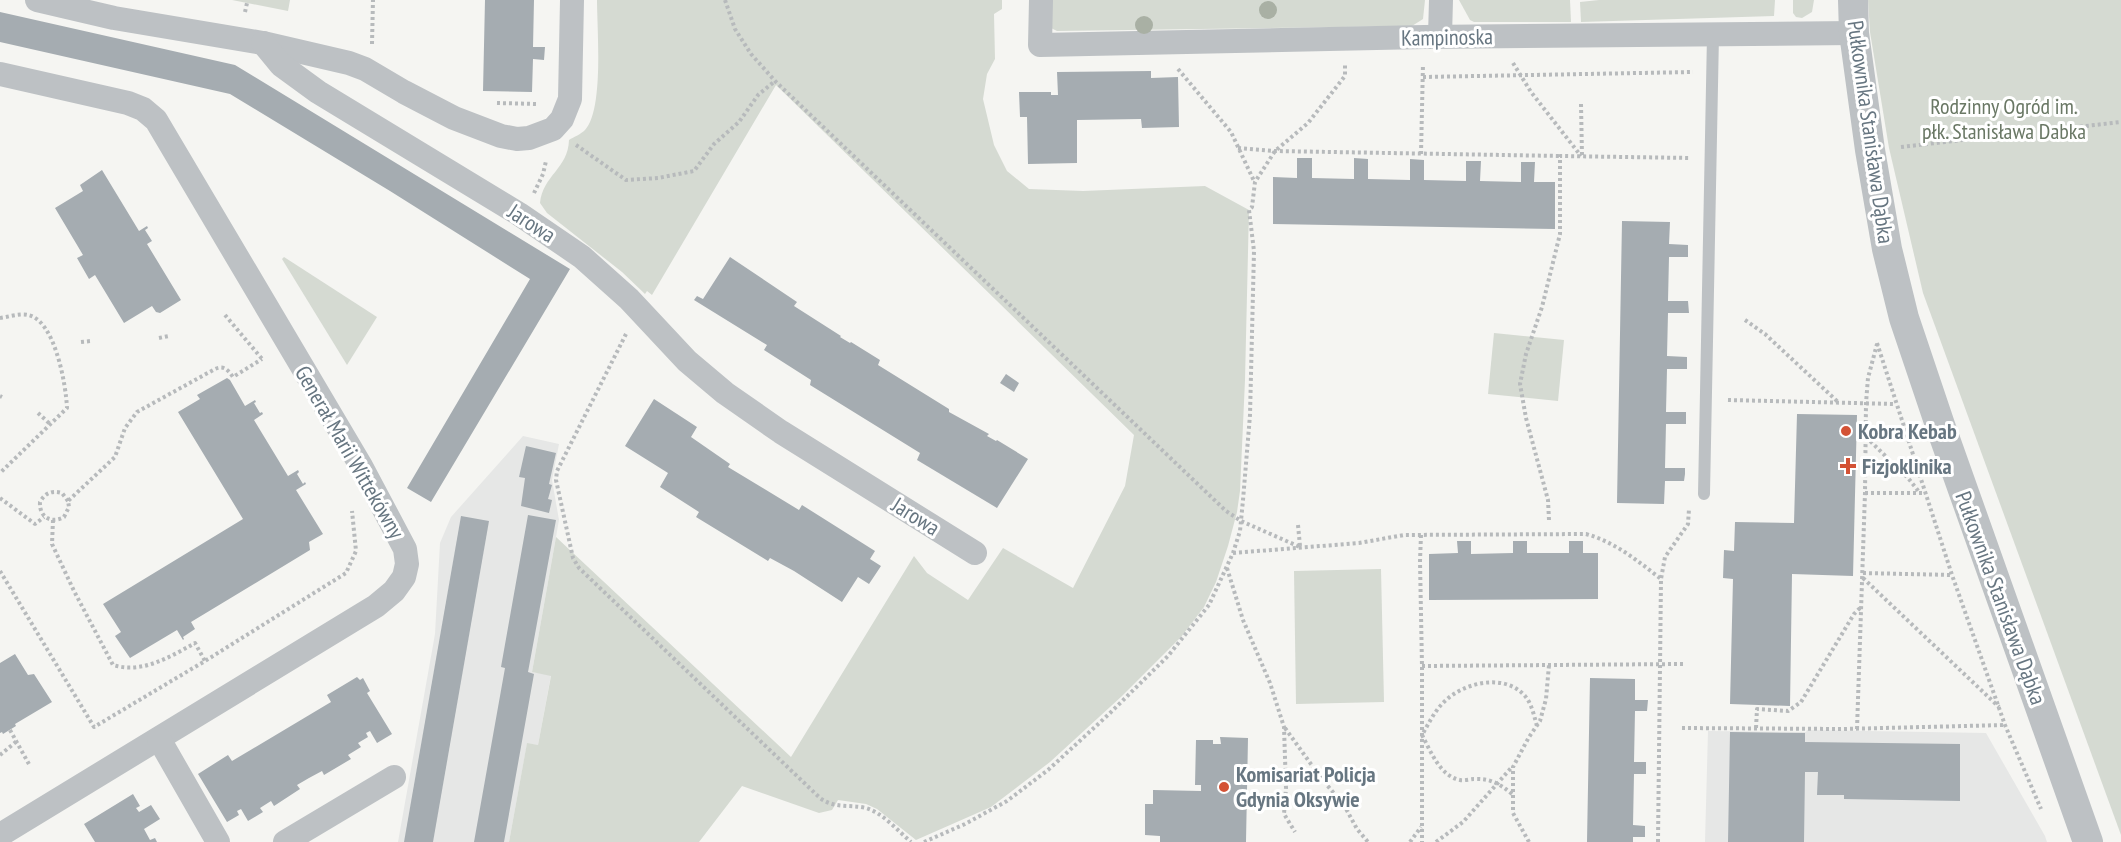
<svg xmlns="http://www.w3.org/2000/svg" width="2121" height="842" font-family="'PT Sans Narrow',sans-serif">
  <rect width="100%" height="100%" fill="#f5f5f2"/>
  <g fill="#e6e7e6">
    <polygon points="523,436 559,444 552,480 559,520 532,672 551,675 538,745 527,744 509,842 398,842 435,634 440,543 451,517"/>
    <polygon points="1807,730 1986,733 2045,836 2047,842 1705,842 1708,731 1806,732"/>
  </g>
  <g fill="#d5dad2">
    <polygon points="232,0 290,0 288,11"/>
    <path d="M 597,0 L 1002,0 L 1002,9 L 994,14 L 995,59 L 987,74 L 983,99 L 994,145 L 1007,171 L 1029,189 L 1083,191 L 1205,186 L 1249,210 L 1245,380 L 1240,491 L 1237,512 L 1228,546 L 1216,582 L 1204,607 L 1181,637 L 1122,696 L 1050,762 L 991,807 L 916,840 L 877,809 L 866,804 L 838,800 L 832,810 L 819,813 L 742,786 L 699,842 L 509,842 L 527,743 L 538,745 L 551,676 L 532,672 L 556,537 L 791,757 L 914,556 L 927,573 L 968,600 L 1003,548 L 1073,588 L 1125,486 L 1134,435 L 776,85 L 652,295 L 647,291 L 645,294 L 622,272 L 547,213 L 540,203 C 543,175 568,169 569,140 C 574,137 581,134 585,130 C 604,110 597,29 597,0 Z"/>
    <polygon points="1052,0 1425,0 1423,19 1412,26 1057,31 1051,28"/>
    <polygon points="1459,0 1570,0 1571,22 1474,22 1470,20"/>
    <polygon points="1599,0 1775,0 1774,16 1581,22 1580,2"/>
    <polygon points="1793,0 1814,0 1812,12 1802,18 1796,17 1793,13"/>
    <polygon points="1868,0 2121,0 2121,835 1923,293 1889,148 1870,32"/>
    <polygon points="284,257 377,317 347,365 282,259"/>
    <polygon points="1494,333 1564,340 1558,401 1488,394"/>
    <polygon points="1381,569 1384,702 1296,704 1294,571"/>
  </g>
  <g fill="#a5acb1">
    <polygon points="485,0 534,0 533,47 545,47 544,60 533,59 532,92 483,91"/>
    <polygon points="0,12 235,65 570,269 431,502 407,488 530,279 390,191 230,94 0,42"/>
    <polygon points="1151,71 1151,78 1178,77 1179,127 1142,128 1141,119 1077,120 1077,163 1028,164 1027,117 1020,117 1019,92 1051,92 1051,95 1058,95 1057,72"/>
    <polygon points="1297,158 1312,158 1312,178 1354,179 1354,158 1368,159 1368,179 1410,180 1410,159 1424,160 1424,180 1466,181 1466,161 1481,161 1480,181 1521,182 1521,162 1535,162 1534,182 1555,182 1555,229 1273,224 1273,177 1297,178"/>
    <polygon points="102,170 139,231 147,226 148,228 145,230 152,241 147,244 181,300 160,313 156,312 152,306 124,323 95,275 89,279 77,258 83,255 55,208 83,191 80,185"/>
    <polygon points="1622,221 1670,222 1669,244 1688,245 1688,257 1669,257 1668,301 1688,301 1689,313 1668,313 1667,356 1687,357 1687,369 1667,369 1666,412 1686,412 1686,424 1666,424 1665,468 1685,468 1685,474 1684,481 1665,481 1664,504 1617,503"/>
    <polygon points="730,257 797,302 794,306 841,336 840,337 850,343 851,342 880,360 878,365 949,409 949,412 989,434 987,436 996,441 997,440 1028,459 997,508 917,460 920,453 810,385 811,380 764,350 767,345 694,300 697,296 703,299"/>
    <polygon points="1006,374 1019,383 1014,392 1000,383"/>
    <polygon points="227,378 230,380 245,406 255,400 256,402 254,403 260,413 262,412 263,414 254,420 288,476 298,470 299,472 297,474 303,484 305,482 306,484 296,490 323,534 309,542 310,550 191,622 195,629 183,637 184,639 183,640 177,630 130,658 115,636 121,632 103,604 243,519 178,412 200,399 197,395"/>
    <polygon points="654,399 697,427 691,437 730,464 728,467 799,510 802,505 875,551 870,559 881,566 869,584 858,577 842,602 794,571 770,558 768,561 696,517 699,512 660,487 668,473 625,446"/>
    <polygon points="1797,414 1857,415 1853,576 1792,574 1790,706 1730,704 1733,579 1723,578 1724,550 1734,551 1735,522 1794,523"/>
    <polygon points="526,446 556,453 549,484 552,485 548,499 552,500 549,513 521,506 525,478 519,477"/>
    <polygon points="528,515 556,520 528,672 534,674 504,842 474,842 505,668 501,667"/>
    <polygon points="461,516 489,521 433,842 404,842"/>
    <polygon points="1457,541 1471,541 1471,554 1513,553 1513,541 1527,541 1527,553 1569,553 1569,541 1583,541 1583,553 1598,553 1598,599 1429,600 1429,554 1458,553"/>
    <polygon points="15,654 28,675 34,674 52,702 15,724 16,726 3,734 2,732 0,733 0,663"/>
    <polygon points="357,677 360,680 363,678 370,691 367,693 392,734 377,743 370,731 366,733 368,737 358,743 361,747 348,755 351,759 324,775 322,771 309,778 297,785 300,789 274,806 271,801 260,808 263,812 248,821 241,809 237,811 239,815 227,822 198,774 228,755 232,761 331,702 327,695"/>
    <polygon points="1590,678 1635,679 1635,700 1648,700 1647,711 1635,711 1634,762 1646,762 1646,774 1634,774 1633,825 1645,826 1645,837 1633,837 1633,842 1587,842"/>
    <polygon points="1730,732 1805,733 1805,742 1960,744 1960,801 1844,799 1844,795 1817,795 1818,772 1805,772 1804,842 1728,842"/>
    <polygon points="1220,737 1248,738 1246,842 1160,842 1160,836 1145,835 1145,804 1153,804 1153,790 1201,791 1201,785 1195,785 1196,740 1213,740 1213,744 1221,744"/>
    <polygon points="133,794 140,806 136,808 139,812 151,805 160,819 144,829 150,840 155,838 157,842 95,842 84,824"/>
  </g>
  <g fill="none" stroke-linecap="round" stroke-linejoin="round">
    <g stroke="#b7babc" stroke-width="4" stroke-dasharray="3 3" stroke-linecap="butt">
      <polyline points="725,0 735,29 751,54 775,81 1226,511 1241,521 1300,547"/>
      <polyline points="245,12 247,3"/>
      <polyline points="372,44 373,0"/>
      <polyline points="1513,63 1531,92 1581,156"/>
      <polyline points="1178,69 1231,132 1254,181"/>
      <polyline points="1423,77 1693,72"/>
      <polyline points="497,103 538,104"/>
      <polyline points="1581,104 1582,156"/>
      <polyline points="576,145 626,180 658,178 694,171 714,144 739,122 758,95 775,81"/>
      <polyline points="1901,147 2121,122"/>
      <polyline points="1238,148 1275,151 1560,156"/>
      <polyline points="1421,154 1423,64"/>
      <polyline points="534,193 543,174 546,161"/>
      <polyline points="225,315 263,360"/>
      <path d="M 0,318 C 8,317 20,313 28,315 C 55,320 66,385 67,408 L 0,473"/>
      <polyline points="1745,320 1765,334 1838,402"/>
      <path d="M 626,334 L 557,471 L 556,480 L 573,558 L 579,568 L 820,798 C 835,809 849,804 866,808 C 883,813 898,831 911,842"/>
      <polyline points="159,338 169,336"/>
      <polyline points="81,342 91,341"/>
      <polyline points="1877,343 1952,575 2005,725 2041,809"/>
      <polyline points="0,396 2,397"/>
      <polyline points="1728,400 1895,404"/>
      <polyline points="38,413 50,424"/>
      <polyline points="1866,437 1908,478 1920,493"/>
      <polyline points="1865,493 1922,493"/>
      <polyline points="0,498 35,524 44,517"/>
      <path d="M 68,501 L 62,493 C 52,490 45,493 40,502 C 39,517 51,524 64,517 L 69,507 L 68,501 L 115,457 L 125,428 L 137,412 L 215,369 C 224,365 228,370 233,377 L 262,359"/>
      <path d="M 53,520 L 52,544 L 74,591 L 113,665 C 142,674 170,657 195,643 L 205,661"/>
      <polyline points="1549,520 1548,500 1526,418 1520,384 1526,354 1542,307 1560,234 1560,156 1691,158"/>
      <polyline points="1298,525 1300,546"/>
      <polyline points="1421,535 1420,561 1422,666 1422,842"/>
      <path d="M 1233,553 L 1359,543 L 1404,535 L 1586,534 C 1615,542 1638,561 1661,579"/>
      <polyline points="1227,568 1243,620 1270,683 1284,727 1286,788 1284,814 1295,832"/>
      <polyline points="0,571 94,727 205,661 346,573 356,551 352,511"/>
      <polyline points="1863,573 1952,575"/>
      <polyline points="1863,578 1999,707"/>
      <polyline points="1422,666 1683,664"/>
      <polyline points="1285,728 1321,778 1344,805 1357,829 1368,842"/>
      <polyline points="1682,728 1843,729 2005,725"/>
      <polyline points="1756,728 1757,709 1788,711 1801,702 1854,614 1861,607"/>
      <polyline points="1857,729 1865,493 1866,403 1868,378 1877,344"/>
      <polyline points="10,730 30,766"/>
      <polyline points="0,755 17,741"/>
      <path d="M 1512,794 C 1500,784 1490,778 1474,779 C 1470,779 1464,781 1460,780 C 1440,776 1431,752 1422,735 C 1429,723 1435,710 1445,701 C 1465,682 1505,673 1525,696 C 1532,704 1534,716 1537,726"/>
      <polyline points="924,842 965,824 1007,801 1048,770 1108,715 1168,656 1209,605 1233,553 1240,531 1243,500 1250,415 1254,251 1249,210 1252,207 1255,182 1275,151 1308,123 1345,76 1345,64"/>
      <polyline points="1410,842 1421,827"/>
      <polyline points="1436,842 1463,822 1512,767"/>
      <polyline points="1529,842 1513,813 1513,767 1529,737 1540,721 1546,699 1549,665"/>
      <polyline points="1658,842 1661,579 1665,557 1688,524 1689,509"/>
    </g>
    <polyline stroke="#bdc1c4" stroke-width="12" points="1704,494 1713,35"/>
    <g stroke="#bdc1c4" stroke-width="24">
      <polyline points="37,0 114,18 263,43 349,63 365,69 404,92 454,118 501,136 517,139 529,138 553,129 562,119 570,99 572,0"/>
      <polyline points="1041,0 1040,45 1424,37 1854,33"/>
      <polyline points="1440,36 1441,0"/>
      <polyline points="263,43 281,65 318,92 519,214 582,257 629,299 687,361 725,393 781,432 975,553"/>
      <polyline points="0,74 128,103 143,109 156,120 361,466 405,549 407,564 404,577 394,591 376,606 0,835"/>
      <polyline points="159,739 218,842"/>
      <polyline points="285,842 394,777"/>
    </g>
    <polyline stroke="#bdc1c4" stroke-width="30" points="1853,0 1854,33 1870,150 1887,249 1904,318 1940,425 2088,842"/>
  </g>
  <g fill="#a9b0a4">
    <circle cx="1268" cy="10" r="9"/>
    <circle cx="1144" cy="25" r="9"/>
  </g>
  <g fill="#d35235" stroke="#fff" stroke-width="2">
    <circle cx="1846" cy="431" r="6"/>
    <path d="M1845 457h6v6h6v6h-6v6h-6v-6h-6v-6h6z"/>
    <circle cx="1224" cy="787" r="6"/>
  </g>
  <g text-anchor="middle" stroke-width="6" stroke-linejoin="round" paint-order="stroke">
    <g font-size="22" fill="#677681" stroke="#fff">
      <text transform="translate(1447 37) rotate(-1)" y="8">Kampinoska</text>
      <text transform="translate(1871 132) rotate(82)" y="8">Pułkownika Stanisława Dąbka</text>
      <text transform="translate(532 223) rotate(33)" y="8">Jarowa</text>
      <text transform="translate(350 452) rotate(60)" y="8">Generał Marii Wittekówny</text>
      <text transform="translate(916 516) rotate(32)" y="8">Jarowa</text>
      <text transform="translate(2001 598) rotate(70)" y="8">Pułkownika Stanisława Dąbka</text>
    </g>
    <g font-size="22" fill="#6a7865" stroke="#fff">
      <text x="2004" y="114">Rodzinny Ogród im.<tspan x="2004" dy="25">płk. Stanisława Dabka</tspan></text>
    </g>
    <g font-size="22" font-weight="bold" fill="#677681" stroke="#fff" text-anchor="start">
      <text x="1858" y="439">Kobra Kebab</text>
      <text x="1862" y="474">Fizjoklinika</text>
      <text x="1236" y="782">Komisariat Policja<tspan x="1236" dy="25">Gdynia Oksywie</tspan></text>
    </g>
  </g>
</svg>
